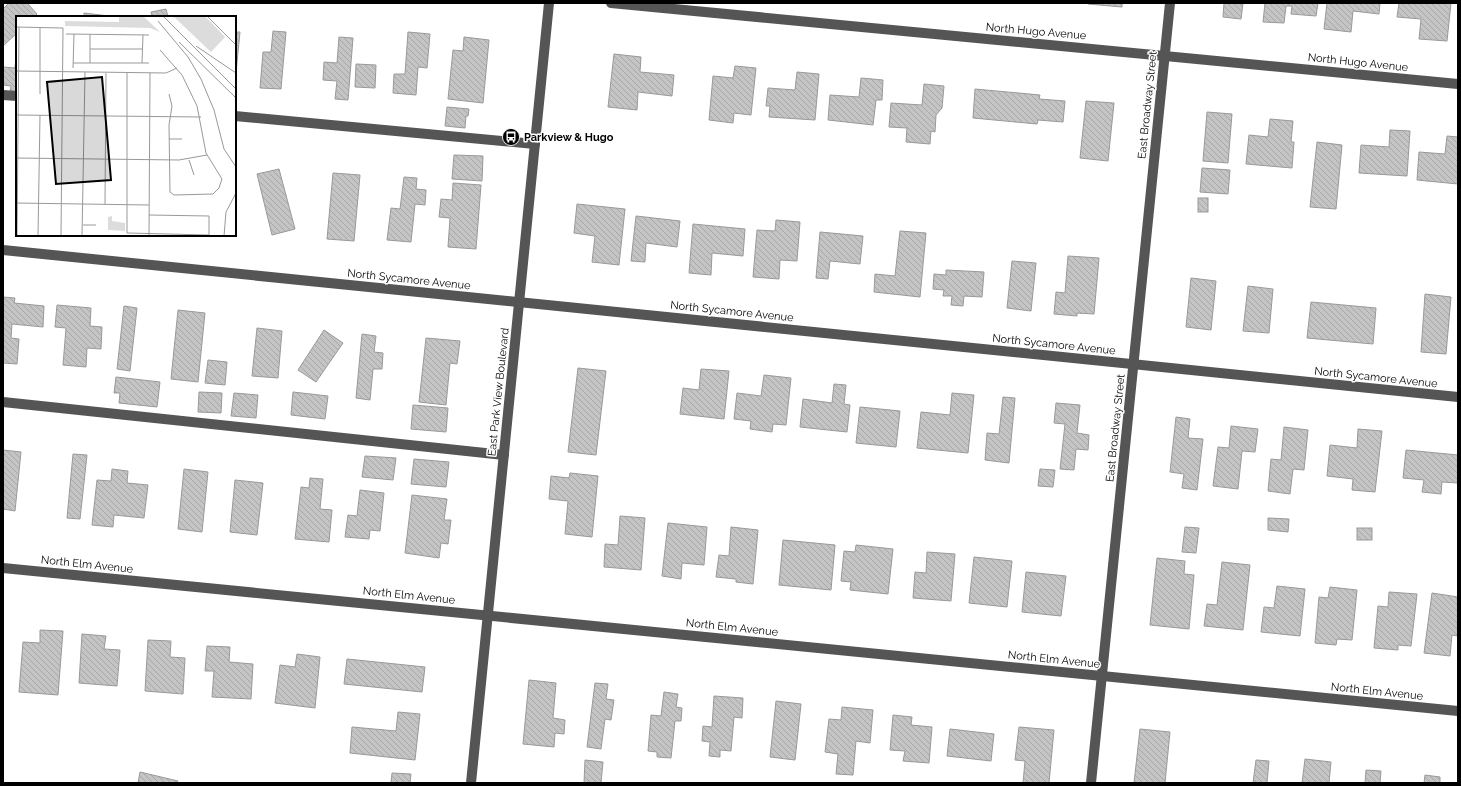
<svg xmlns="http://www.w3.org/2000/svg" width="1461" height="786" font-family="Raleway,sans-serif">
  <defs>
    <pattern id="building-back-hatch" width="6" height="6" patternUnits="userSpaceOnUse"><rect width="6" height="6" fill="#c4c4c4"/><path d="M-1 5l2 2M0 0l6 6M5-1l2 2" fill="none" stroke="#a7a7a7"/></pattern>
  </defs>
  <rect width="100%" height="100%" fill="#fff"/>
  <g fill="url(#building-back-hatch)" stroke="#999">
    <polygon points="9,3 27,3 37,14 34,17 17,17 17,33 3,46 3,9"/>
    <polygon points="1089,3 1122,3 1122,7 1088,4"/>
    <polygon points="1224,3 1243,3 1241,19 1223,17"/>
    <polygon points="1265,3 1318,3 1316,16 1291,14 1292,6 1286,6 1284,23 1263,22"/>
    <polygon points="1327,3 1380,3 1379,14 1353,11 1351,32 1324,29"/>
    <polygon points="1399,3 1451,3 1447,41 1419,39 1421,19 1397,17"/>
    <polygon points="166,9 168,17 152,17 151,12"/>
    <polygon points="84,13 109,16 109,17 84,17"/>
    <polygon points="273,31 286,32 281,89 260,88 263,52 271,52"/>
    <polygon points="235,32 240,32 235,83"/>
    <polygon points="408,32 430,34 427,68 418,67 416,95 393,93 394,74 405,74"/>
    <polygon points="339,37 353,38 348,100 335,99 337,81 323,80 324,62 337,63"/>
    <polygon points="464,37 489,40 483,103 448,99 453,50 463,51"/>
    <polygon points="614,54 641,57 640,72 674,75 672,96 638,92 637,110 608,107"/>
    <polygon points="16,57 17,57 17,92 10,92 11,86 3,85 3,67 15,68"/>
    <polygon points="356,64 376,65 375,88 355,87"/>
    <polygon points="735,66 756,68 751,115 734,113 733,123 709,120 713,76 733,78"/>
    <polygon points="797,72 819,74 815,120 769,117 770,106 766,106 768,88 795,90"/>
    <polygon points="861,78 883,80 882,100 876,100 873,125 828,120 830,95 859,97"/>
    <polygon points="924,84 944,86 942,108 936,115 935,132 931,131 930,144 906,142 907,128 889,127 891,103 922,105"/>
    <polygon points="975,89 1040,95 1039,99 1065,101 1063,122 1038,120 1037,124 973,118"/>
    <polygon points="1086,101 1114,103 1108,161 1080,158"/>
    <polygon points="447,107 469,109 468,116 466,116 465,128 445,126"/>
    <polygon points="1207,112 1232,114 1228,163 1203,161"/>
    <polygon points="1270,119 1293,121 1291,142 1294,142 1292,168 1246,164 1249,135 1268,137"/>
    <polygon points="1390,130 1410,131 1407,176 1359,173 1361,145 1389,147"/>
    <polygon points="1447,136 1458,137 1458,184 1417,180 1419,152 1445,154"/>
    <polygon points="1317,142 1342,145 1336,209 1310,207"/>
    <polygon points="454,155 483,156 482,181 452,179"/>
    <polygon points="1202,168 1230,170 1228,194 1200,192"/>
    <polygon points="279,169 295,229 272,235 257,174"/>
    <polygon points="333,173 360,175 354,241 327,239"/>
    <polygon points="404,177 417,178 416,189 426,190 425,205 415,204 411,242 387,240 391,208 400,209"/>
    <polygon points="453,183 481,185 476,249 448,247 450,218 439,217 441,199 452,200"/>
    <rect x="1198" y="198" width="10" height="14"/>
    <polygon points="577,204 625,209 619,265 592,262 595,236 574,233"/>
    <polygon points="636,216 680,221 677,247 646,243 645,262 631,261"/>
    <polygon points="776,220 800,222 797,261 780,260 779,279 753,277 757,230 775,231"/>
    <polygon points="693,224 745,229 743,256 712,253 711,275 689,273"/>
    <polygon points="900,231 926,233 920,297 874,292 875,274 895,276"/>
    <polygon points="820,232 863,236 860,264 830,261 828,279 816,278"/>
    <polygon points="1068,256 1099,258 1094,314 1077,313 1077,316 1054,314 1056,292 1065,293"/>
    <polygon points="1012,261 1036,263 1031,311 1007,308"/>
    <polygon points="946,270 984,272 982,297 964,296 963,306 951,305 952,296 943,296 944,290 933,289 934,274 946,275"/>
    <polygon points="1191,278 1216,281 1211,330 1186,327"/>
    <polygon points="1248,286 1273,289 1269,333 1243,331"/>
    <polygon points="1425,294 1451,297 1446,354 1421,352"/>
    <polygon points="3,297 15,298 14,303 44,306 43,327 12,324 11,338 19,339 17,364 3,363"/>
    <polygon points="1311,302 1376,308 1373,344 1307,338"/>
    <polygon points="57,305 91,308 90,326 102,327 101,349 87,348 86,367 63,365 66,328 55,327"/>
    <polygon points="124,306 137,308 130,371 117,369"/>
    <polygon points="178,310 205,313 198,382 171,379"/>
    <polygon points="257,328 282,331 278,378 252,376"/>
    <polygon points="324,330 343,343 316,382 298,370"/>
    <polygon points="362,334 376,336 374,352 383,353 382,369 373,369 370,400 356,398"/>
    <polygon points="426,338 460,341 457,364 450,363 446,405 419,402"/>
    <polygon points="208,360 227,362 225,385 205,383"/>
    <polygon points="578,368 606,371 596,455 568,452"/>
    <polygon points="701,369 729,371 724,419 680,414 683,388 699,390"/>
    <polygon points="764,375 791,378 786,425 773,424 772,432 750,429 751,421 734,419 737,393 761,396"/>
    <polygon points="116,377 160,382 157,407 119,403 120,393 114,393"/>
    <polygon points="834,384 846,385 844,404 850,405 847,432 800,427 803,399 832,403"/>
    <polygon points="199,392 222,393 221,413 198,412"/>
    <polygon points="293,392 328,396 325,419 291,415"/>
    <polygon points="234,393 258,395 256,418 231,416"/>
    <polygon points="952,393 974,395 968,453 917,448 921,412 950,415"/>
    <polygon points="1003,397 1015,398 1009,463 985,460 987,433 999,434"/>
    <polygon points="1056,403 1080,405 1077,433 1089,435 1088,450 1076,449 1074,470 1060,469 1065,424 1054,423"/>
    <polygon points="413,405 448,408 446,432 411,429"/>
    <polygon points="860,407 900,411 896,447 856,443"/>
    <polygon points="1176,417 1190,419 1188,438 1203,439 1197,490 1182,488 1184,474 1170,472"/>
    <polygon points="1231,426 1258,429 1255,452 1242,451 1238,489 1213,486 1218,447 1229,448"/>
    <polygon points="1284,427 1308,430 1304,470 1293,469 1290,494 1268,491 1271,459 1281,460"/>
    <polygon points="1358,429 1382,431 1375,492 1352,490 1353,479 1327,476 1330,445 1357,448"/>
    <polygon points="3,450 21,452 15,511 3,509"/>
    <polygon points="1406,450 1458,455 1458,483 1442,482 1441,494 1422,492 1424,480 1403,478"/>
    <polygon points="73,454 87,455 80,519 67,518"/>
    <polygon points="365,456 396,458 393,480 362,477"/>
    <polygon points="414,459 449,462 446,487 411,484"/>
    <polygon points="112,469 128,471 127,483 148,485 144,518 114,515 113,527 92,525 97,480 111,481"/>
    <polygon points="184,469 208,472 202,532 178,529"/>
    <polygon points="1040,469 1055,470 1053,487 1038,486"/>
    <polygon points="570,473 598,476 592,537 565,534 568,501 549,499 551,476 569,478"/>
    <polygon points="310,478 323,479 320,509 332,510 329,542 295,539 301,487 309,488"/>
    <polygon points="235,480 263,483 257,535 230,532"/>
    <polygon points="360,490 384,493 380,531 370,530 369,539 345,537 348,515 357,516"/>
    <polygon points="412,495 447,499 444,520 451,520 448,544 441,543 439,558 405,553"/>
    <polygon points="620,516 645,518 641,570 604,567 605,544 618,545"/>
    <polygon points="1268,518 1289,519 1288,532 1268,530"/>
    <polygon points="668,523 707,527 704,565 682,563 681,579 662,576"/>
    <polygon points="731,527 758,530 753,584 736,582 736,579 716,577 719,555 729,556"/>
    <polygon points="1185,527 1199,528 1196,553 1182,552"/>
    <rect x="1357" y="528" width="15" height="12"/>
    <polygon points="783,540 835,545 831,590 779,585"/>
    <polygon points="856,545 893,549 888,594 850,590 851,582 841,581 844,551 855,552"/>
    <polygon points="927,552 955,554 951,601 913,598 915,572 926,573"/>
    <polygon points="974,557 1012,561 1007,607 969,603"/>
    <polygon points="1157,558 1185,561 1184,574 1194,575 1189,629 1150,625"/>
    <polygon points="1222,562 1250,565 1243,630 1204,626 1207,604 1217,605"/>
    <polygon points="1026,572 1066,576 1061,616 1022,612"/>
    <polygon points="1277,586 1305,589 1300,636 1261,632 1264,607 1274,608"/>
    <polygon points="1330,587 1357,590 1352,640 1337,639 1336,645 1315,643 1319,597 1328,598"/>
    <polygon points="1389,592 1417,594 1411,646 1398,645 1398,650 1374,648 1378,606 1388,607"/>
    <polygon points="1432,593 1458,597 1458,636 1452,635 1450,656 1424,653"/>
    <polygon points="40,630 63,631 58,695 19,692 23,642 40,643"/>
    <polygon points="82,634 106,636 104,649 120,650 117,686 79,683"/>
    <polygon points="148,640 171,641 170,657 185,658 183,694 145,691"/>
    <polygon points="207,646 230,647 229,662 253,664 251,699 212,697 214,671 205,671"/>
    <polygon points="297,654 320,657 315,708 275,703 280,665 295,667"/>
    <polygon points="347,659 425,667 422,692 344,684"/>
    <polygon points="529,680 556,683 553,718 565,720 564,734 555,733 554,747 523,744"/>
    <polygon points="595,683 608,684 606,699 614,700 611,720 605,719 601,749 587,747"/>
    <polygon points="664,692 678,694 676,707 682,708 681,721 675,721 671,758 657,757 657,752 648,751 651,715 661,716"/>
    <polygon points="714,696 743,698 742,718 734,717 731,751 720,750 720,757 709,756 710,742 702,741 703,726 712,727"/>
    <polygon points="776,701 801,704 795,760 770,757"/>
    <polygon points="842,707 873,710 870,743 856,741 853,775 836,774 838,754 825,752 829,719 841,720"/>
    <polygon points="398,712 420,714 415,760 350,753 352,727 396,731"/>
    <polygon points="893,715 912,717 911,725 932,727 929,763 903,761 905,751 890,750"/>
    <polygon points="1019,727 1054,730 1049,783 1023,783 1025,761 1015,760"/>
    <polygon points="950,729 994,734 991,761 947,756"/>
    <polygon points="1140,729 1170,732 1165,783 1134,783"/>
    <polygon points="1305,759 1331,762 1329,783 1302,783"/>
    <polygon points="585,760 603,762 601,783 584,783"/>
    <polygon points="1256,760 1269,761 1267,783 1253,783"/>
    <polygon points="1366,770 1381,771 1380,783 1365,783"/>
    <polygon points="140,772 178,781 177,783 138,783"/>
    <polygon points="392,773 411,774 410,783 391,783"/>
    <polygon points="1425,775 1440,777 1440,783 1424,783"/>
  </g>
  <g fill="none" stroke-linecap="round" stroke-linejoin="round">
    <g stroke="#555" stroke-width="10">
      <polyline points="611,3 1458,84"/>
      <polyline points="3,95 17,96"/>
      <polyline points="235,116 535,144"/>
      <polyline points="3,250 1458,397"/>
      <polyline points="3,402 504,455"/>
      <polyline points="3,568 1458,711"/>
      <polyline points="471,783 549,3"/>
      <polyline points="1091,783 1170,3"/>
    </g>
  </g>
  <defs>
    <g id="bus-disc" transform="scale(0.9)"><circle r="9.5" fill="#000" stroke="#fff"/><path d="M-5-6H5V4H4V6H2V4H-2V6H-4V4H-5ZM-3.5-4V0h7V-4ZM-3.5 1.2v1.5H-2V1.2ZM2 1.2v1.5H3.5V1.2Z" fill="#fff"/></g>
  </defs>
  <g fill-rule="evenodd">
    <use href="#bus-disc" x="511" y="137"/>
  </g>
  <g text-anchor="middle" stroke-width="3" stroke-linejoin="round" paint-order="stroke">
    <g font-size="11" fill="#000" stroke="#fff">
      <text transform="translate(1036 31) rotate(5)" y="4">North Hugo Avenue</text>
      <text transform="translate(1358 62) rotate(6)" y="4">North Hugo Avenue</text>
      <text transform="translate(1147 105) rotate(-84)" y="4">East Broadway Street</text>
      <text transform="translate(409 279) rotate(6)" y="4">North Sycamore Avenue</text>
      <text transform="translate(732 311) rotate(6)" y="4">North Sycamore Avenue</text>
      <text transform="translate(1054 344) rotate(6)" y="4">North Sycamore Avenue</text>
      <text transform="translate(1376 377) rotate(6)" y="4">North Sycamore Avenue</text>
      <text transform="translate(498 392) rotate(-84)" y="4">East Park View Boulevard</text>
      <text transform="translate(1115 428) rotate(-84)" y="4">East Broadway Street</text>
      <text transform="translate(87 564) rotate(6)" y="4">North Elm Avenue</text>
      <text transform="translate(409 595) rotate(6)" y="4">North Elm Avenue</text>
      <text transform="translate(732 627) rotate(6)" y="4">North Elm Avenue</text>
      <text transform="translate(1054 659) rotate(6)" y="4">North Elm Avenue</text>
      <text transform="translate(1377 691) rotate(6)" y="4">North Elm Avenue</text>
    </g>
    <g font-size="11" font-weight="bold" fill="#000" stroke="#fff" text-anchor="start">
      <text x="524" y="141">Parkview &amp; Hugo</text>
    </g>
  </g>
  <g transform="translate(16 16)">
    <rect width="220" height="220" fill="#fff"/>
    <path d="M 103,0 L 127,0 L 144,16 L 134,12 L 49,10 L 49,5 L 103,6 ZM 157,0 L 189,0 L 209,21 L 195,36 ZM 96,200 L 96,205 L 109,207 L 109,215 L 92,214 L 92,201 Z" fill="#dcdcdc"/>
    <path fill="none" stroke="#999" stroke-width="1" d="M 147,0 L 220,73M 191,0 L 220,29M 142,5 L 172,41 L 185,63 L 198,94 L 208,133 L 220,151M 0,11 L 47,12 L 45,220M 50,18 L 133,19M 163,26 L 220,82M 180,30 L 220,57M 74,33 L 126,33M 144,34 L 166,59 L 181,90 L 190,137 L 206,163 L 203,172 L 197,178 L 158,179 L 154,176 L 153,109 L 156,90 L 153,78M 57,47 L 133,47M 74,47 L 74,19M 126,47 L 127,19M 57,52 L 58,18M 0,55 L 150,57 L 161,52M 111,57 L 111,217 L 193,219M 24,78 L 24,12M 0,99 L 185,101M 153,123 L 166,123M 0,142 L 163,144 L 191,139M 173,144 L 178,159M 0,187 L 133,189M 89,188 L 90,57M 133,199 L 193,200 L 193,219M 67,209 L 80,209M 133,219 L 134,57M 1,220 L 3,11M 22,220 L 24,99M 66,220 L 69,56M 208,220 L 210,196 L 220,177"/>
    <path fill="#000" fill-opacity="0.15" stroke="#000" stroke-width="2" d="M 86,61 L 95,164 L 40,168 L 31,66 Z"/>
    <rect width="220" height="220" fill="none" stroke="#000" stroke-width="2"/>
  </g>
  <rect width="1461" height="786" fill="none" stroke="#000000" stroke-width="8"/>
</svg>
